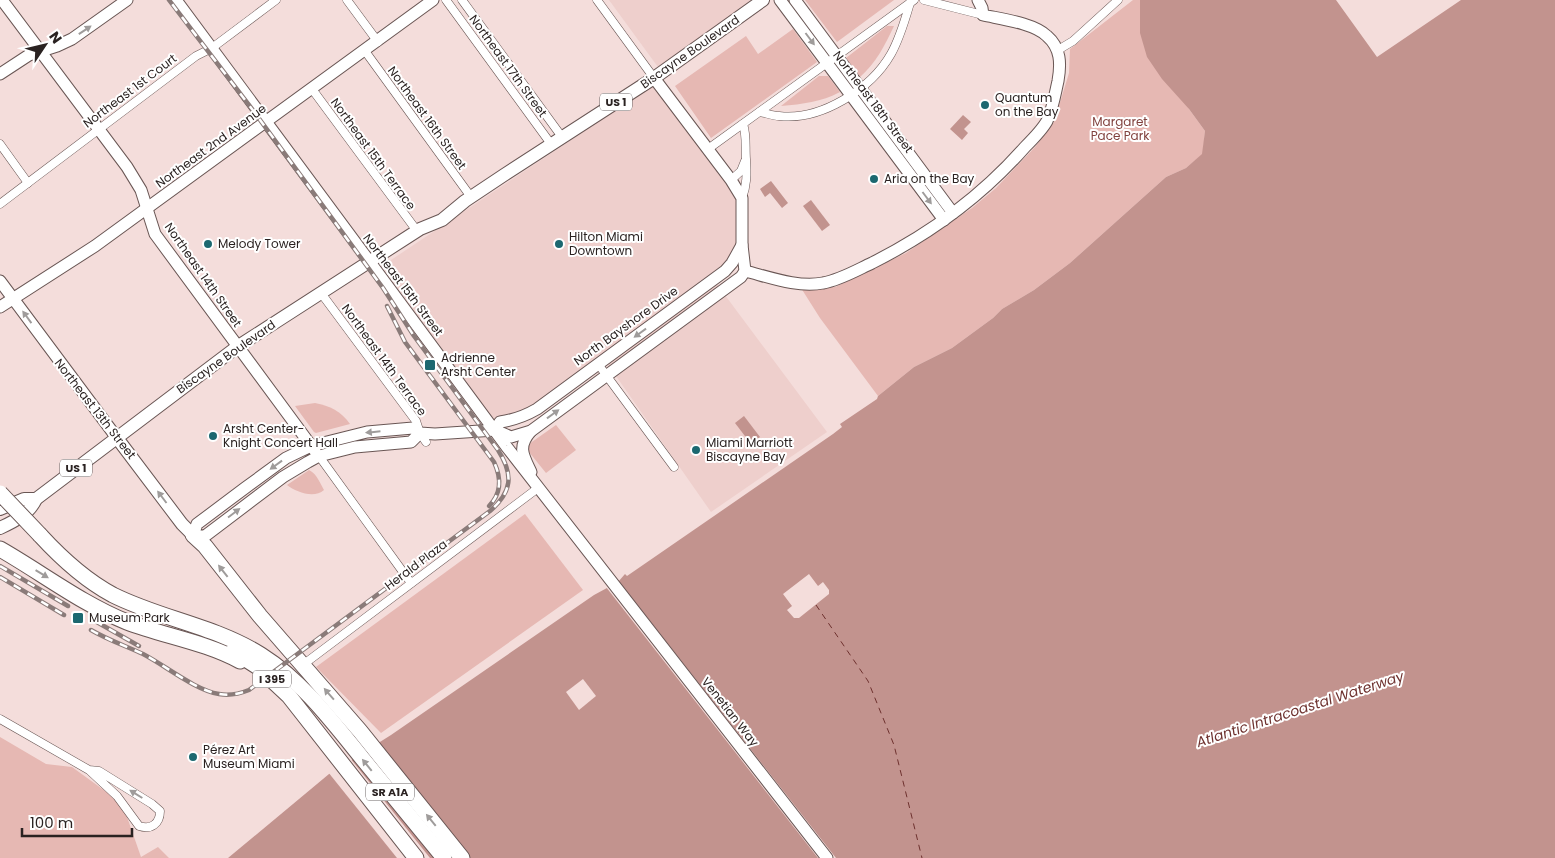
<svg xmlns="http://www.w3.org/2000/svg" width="1555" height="858" font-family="Poppins,sans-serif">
  <rect width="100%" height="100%" fill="#f4dddb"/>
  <g fill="#eecfcc">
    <polygon points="609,0 754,0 658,67"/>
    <polygon points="655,84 739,200 739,244 730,260 710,275 827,432 711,512 602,356 526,410 493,419 382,266"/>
  </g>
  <g fill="#e6b8b3">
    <polygon points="805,0 894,0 837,42"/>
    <polygon points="1133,0 1140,0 1189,109 1205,131 1203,154 1186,168 1166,177 1070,263 1034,290 1002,309 993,318 952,348 914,367 878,396 820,318 801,288 835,287 906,253 972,208 996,188 1035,147 1054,122 1069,73 1070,49"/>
    <path d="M 887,26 L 894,26 C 885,45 876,63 860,77 L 846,58 Z"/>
    <polygon points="793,29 817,62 711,138 675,86 746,36 758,54"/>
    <path d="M 819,76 L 828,76 L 840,92 C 821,102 803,104 781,106 Z"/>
    <path d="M 315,403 C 330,406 341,411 350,424 L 316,433 L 314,432 L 295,406 Z"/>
    <polygon points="556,425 576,450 546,473 529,452 529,444"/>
    <path d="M 309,470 C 317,474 320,483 324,490 C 314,499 296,492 287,485 Z"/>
    <polygon points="525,514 583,590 381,733 316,667"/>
    <polygon points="0,737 46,764 72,767 112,796 126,814 141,857 158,847 169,858 0,858"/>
  </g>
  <g fill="#c2938e">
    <polygon points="1140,0 1336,0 1377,57 1461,0 1555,0 1555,858 228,858 329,774 391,735 594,595 618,582 625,574 627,576 833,434 842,427 840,424 877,399 878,396 914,367 952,348 993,318 1002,309 1034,290 1070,263 1166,177 1186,168 1202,154 1205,131 1189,109 1162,79 1147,57 1140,33"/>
    <polygon points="963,115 971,122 964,129 968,133 962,140 950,129"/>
    <polygon points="771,181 788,203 782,208 770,193 765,197 760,189"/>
    <polygon points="811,200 830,225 822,231 803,206"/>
    <polygon points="744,416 760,437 751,444 735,423"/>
  </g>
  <g fill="#f4dddb">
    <polygon points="809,574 818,586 823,582 829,590 829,594 799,618 794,618 787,610 792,606 783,594"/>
    <polygon points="617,579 836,858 818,858 606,587"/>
    <polygon points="583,679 596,696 579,710 566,692"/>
    <polygon points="350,758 430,858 397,858 328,772"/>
  </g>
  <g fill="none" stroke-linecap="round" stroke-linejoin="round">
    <polyline stroke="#6e312e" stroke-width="1" stroke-dasharray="6 5" stroke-linecap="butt" points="816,605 868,681 894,745 922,858"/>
    <g stroke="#695654" stroke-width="9">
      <g id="street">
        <polyline points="347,0 378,42"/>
        <polyline points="446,0 551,144"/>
        <polyline points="462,0 562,137"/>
        <polyline points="597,0 654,78"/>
        <polyline points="924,0 983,15"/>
        <polyline points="1058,50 1073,41 1118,0"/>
        <polyline points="365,51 471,197"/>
        <polyline points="312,89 417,231"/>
        <path d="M 760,112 C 766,113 773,116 779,116 C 821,121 871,89 891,54 C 900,38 905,20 910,3"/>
        <polyline points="0,144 28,183"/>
        <polyline points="708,149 914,0"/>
        <polyline points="731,180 741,171 745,161"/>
        <path d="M 742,198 C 747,185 747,174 746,159 C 745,147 747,136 743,124"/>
        <polyline points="0,204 196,56 212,48 276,0"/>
        <polyline points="321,293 416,421 420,433 426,442"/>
        <polyline points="598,364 674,467"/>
        <polyline points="319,456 411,583"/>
        <polyline points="308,661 538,488"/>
        <path d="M 0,719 L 89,770 L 117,796 L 139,826 C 151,830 160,824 160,811 L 152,804 L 99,771 L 89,770"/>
      </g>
    </g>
    <g stroke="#695654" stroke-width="13">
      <g id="secondary">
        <polyline points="2,0 127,167 141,190 155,234 315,451"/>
        <polyline points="176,0 506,446 827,858"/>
        <polyline points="780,0 944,220"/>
        <polyline points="795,0 953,213"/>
        <polyline points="0,74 29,55 57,46 72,39 127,0"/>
        <path d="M 745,271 C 769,277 798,288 823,283 C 840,280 857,270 872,263 C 930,234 982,196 1025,147 C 1033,139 1042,130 1047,121 C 1053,108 1055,94 1058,81 C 1061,64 1061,48 1047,36 C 1034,23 1001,19 983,15 L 982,8 L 978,0"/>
        <polyline points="0,281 117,438"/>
        <polyline points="0,307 95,246 433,0"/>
        <path d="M 495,430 L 500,422 C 514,420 525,416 537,409 L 725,271 L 732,263 L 742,245"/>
        <path d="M 531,431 C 517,447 523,455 531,472"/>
        <polyline points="420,433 411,442 355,447 319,456 308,462 283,477 205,536 193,535 197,524 245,488 286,458 311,446 367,432 413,428 420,433 435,434 495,430 511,437 531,431 741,277 745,271 742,245 742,198 731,180 654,78"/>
      </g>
    </g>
    <g stroke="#695654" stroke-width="14">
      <g id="primary">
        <polyline points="117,438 182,524 193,535"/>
        <polyline points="0,509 24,499 36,499"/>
        <path d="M 0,528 C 15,521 29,514 36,499 L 237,347 L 420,229 L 442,220 L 465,201 L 504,175 L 654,78 L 763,0"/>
      </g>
    </g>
    <g stroke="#695654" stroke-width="17">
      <g id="highway">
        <path d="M 40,535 C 62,559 85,580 113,595 C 161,619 215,626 261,655 C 302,681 332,721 362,758 C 389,791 416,824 444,858"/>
        <polyline points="193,535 205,546 260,616 360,731 462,858"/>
        <path d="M 0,549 C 42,573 82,604 127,622 C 164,636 205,642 240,661"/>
        <polyline points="233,651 258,667 289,696 416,858"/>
      </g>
    </g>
    <use href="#street" stroke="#fff" stroke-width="8"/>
    <use href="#secondary" stroke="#fff" stroke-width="11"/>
    <use href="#primary" stroke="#fff" stroke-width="12"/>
    <use href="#highway" stroke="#fff" stroke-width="15"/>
    <g stroke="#8a7b79" stroke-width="4.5">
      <g id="rail">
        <path d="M 387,306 L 405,342 L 494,462 C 501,477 502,493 489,506"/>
        <polyline points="0,566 68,606"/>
        <polyline points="0,577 64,615"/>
        <polyline points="95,621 139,646"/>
        <path d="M 91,630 C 108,640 126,646 143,654 C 166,666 195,690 219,694 C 230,696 239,694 249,690 L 490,511 C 512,492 514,475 498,450 L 414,336 L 383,288 L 255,113 L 169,0"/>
      </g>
    </g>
    <use href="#rail" stroke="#fff" stroke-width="2.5" stroke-dasharray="8" stroke-linecap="butt"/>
    <g stroke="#695654" stroke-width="17" stroke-linecap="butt">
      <polyline id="highway-bridge" points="0,493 40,535"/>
    </g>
    <use href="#highway-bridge" stroke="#fff" stroke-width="15"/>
  </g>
  <defs><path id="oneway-solid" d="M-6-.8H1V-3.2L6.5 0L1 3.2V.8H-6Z" transform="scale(1.25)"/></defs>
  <g fill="#9f9c9b">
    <use href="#oneway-solid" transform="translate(85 30) rotate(-34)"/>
    <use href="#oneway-solid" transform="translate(810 39) rotate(53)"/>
    <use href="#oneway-solid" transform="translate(927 198) rotate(53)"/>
    <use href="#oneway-solid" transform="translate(27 317) rotate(-126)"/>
    <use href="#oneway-solid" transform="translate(640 333) rotate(144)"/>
    <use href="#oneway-solid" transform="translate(553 414) rotate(-36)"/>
    <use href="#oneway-solid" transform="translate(373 432) rotate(174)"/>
    <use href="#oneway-solid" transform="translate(276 465) rotate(144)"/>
    <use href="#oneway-solid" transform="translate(162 497) rotate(-127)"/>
    <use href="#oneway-solid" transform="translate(234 513) rotate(-37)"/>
    <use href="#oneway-solid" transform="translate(223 571) rotate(-128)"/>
    <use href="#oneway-solid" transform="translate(42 574) rotate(31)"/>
    <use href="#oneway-solid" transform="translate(329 694) rotate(-131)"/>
    <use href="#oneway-solid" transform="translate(367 765) rotate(-129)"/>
    <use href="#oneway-solid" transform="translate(136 794) rotate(-148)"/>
    <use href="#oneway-solid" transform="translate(431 820) rotate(-129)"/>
  </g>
  <g fill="#1c6870" stroke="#fff" stroke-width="2">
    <circle cx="985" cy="105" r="5"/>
    <circle cx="874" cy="179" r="5"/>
    <circle cx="208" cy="244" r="5"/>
    <circle cx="559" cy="244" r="5"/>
    <rect x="424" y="359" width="12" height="12" rx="2.5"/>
    <circle cx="213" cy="436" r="5"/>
    <circle cx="696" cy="450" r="5"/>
    <rect x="72" y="612" width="12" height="12" rx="2.5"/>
    <circle cx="193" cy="757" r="5"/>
  </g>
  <g text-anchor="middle" stroke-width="4" stroke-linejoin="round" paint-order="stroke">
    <g fill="#fff" stroke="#6a6464" stroke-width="1">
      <rect x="600" y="93.5" width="32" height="17" rx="4"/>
      <rect x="60" y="459.5" width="32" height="17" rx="4"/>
      <rect x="253" y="670.5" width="38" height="17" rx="4"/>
      <rect x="366" y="783.5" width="48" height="17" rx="4"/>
    </g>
    <g font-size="11" font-weight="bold" fill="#2a2221">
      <text x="616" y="106">US 1</text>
      <text x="76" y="472">US 1</text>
      <text x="272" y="683">I 395</text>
      <text x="390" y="796">SR A1A</text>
    </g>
    <g font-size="12" fill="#2a2221" stroke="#fff">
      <text transform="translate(690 52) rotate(-35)" y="4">Biscayne Boulevard</text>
      <text transform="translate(508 66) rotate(54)" y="4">Northeast 17th Street</text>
      <text transform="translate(130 91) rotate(-37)" y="4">Northeast 1st Court</text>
      <text transform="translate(873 102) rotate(53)" y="4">Northeast 18th Street</text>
      <text transform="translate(427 118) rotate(54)" y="4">Northeast 16th Street</text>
      <text transform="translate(211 146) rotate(-36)" y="4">Northeast 2nd Avenue</text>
      <text transform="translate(373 154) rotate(54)" y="4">Northeast 15th Terrace</text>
      <text transform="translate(203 275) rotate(55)" y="4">Northeast 14th Street</text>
      <text transform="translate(403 285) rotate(53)" y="4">Northeast 15th Street</text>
      <text transform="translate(626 326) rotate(-36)" y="4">North Bayshore Drive</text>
      <text transform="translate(226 357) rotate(-35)" y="4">Biscayne Boulevard</text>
      <text transform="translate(384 360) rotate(54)" y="4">Northeast 14th Terrace</text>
      <text transform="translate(95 409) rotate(52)" y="4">Northeast 13th Street</text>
      <text transform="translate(416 565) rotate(-37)" y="4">Herald Plaza</text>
      <text transform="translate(730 712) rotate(52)" y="4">Venetian Way</text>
    </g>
    <g font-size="12" fill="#2a2221" stroke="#fff" text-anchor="start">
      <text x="995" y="102">Quantum<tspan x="995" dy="14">on the Bay</tspan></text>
      <text x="884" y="183">Aria on the Bay</text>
      <text x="569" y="241">Hilton Miami<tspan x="569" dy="14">Downtown</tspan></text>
      <text x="218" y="248">Melody Tower</text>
      <text x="441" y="362">Adrienne<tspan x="441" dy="14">Arsht Center</tspan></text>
      <text x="223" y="433">Arsht Center-<tspan x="223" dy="14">Knight Concert Hall</tspan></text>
      <text x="706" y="447">Miami Marriott<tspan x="706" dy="14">Biscayne Bay</tspan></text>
      <text x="89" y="622">Museum Park</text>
      <text x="203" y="754">Pérez Art<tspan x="203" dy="14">Museum Miami</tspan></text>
    </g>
    <g font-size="12" fill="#81423e" stroke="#fff">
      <text x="1120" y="126">Margaret<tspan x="1120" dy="14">Pace Park</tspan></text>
    </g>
    <g font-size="14" font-style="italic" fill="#6e312e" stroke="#fff">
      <text transform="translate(1300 709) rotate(-18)" y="5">Atlantic Intracoastal Waterway</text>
    </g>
  </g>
  <g transform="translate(45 45) rotate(55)" stroke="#ffffff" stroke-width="4" paint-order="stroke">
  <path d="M0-4L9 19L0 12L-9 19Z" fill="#2a2221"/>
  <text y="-8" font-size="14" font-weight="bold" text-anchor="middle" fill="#2a2221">N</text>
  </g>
  <path d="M22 828v8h110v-8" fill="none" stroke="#2a2221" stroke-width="2.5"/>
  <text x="30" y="828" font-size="15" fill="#2a2221" stroke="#ffffff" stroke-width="4" paint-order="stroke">100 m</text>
</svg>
